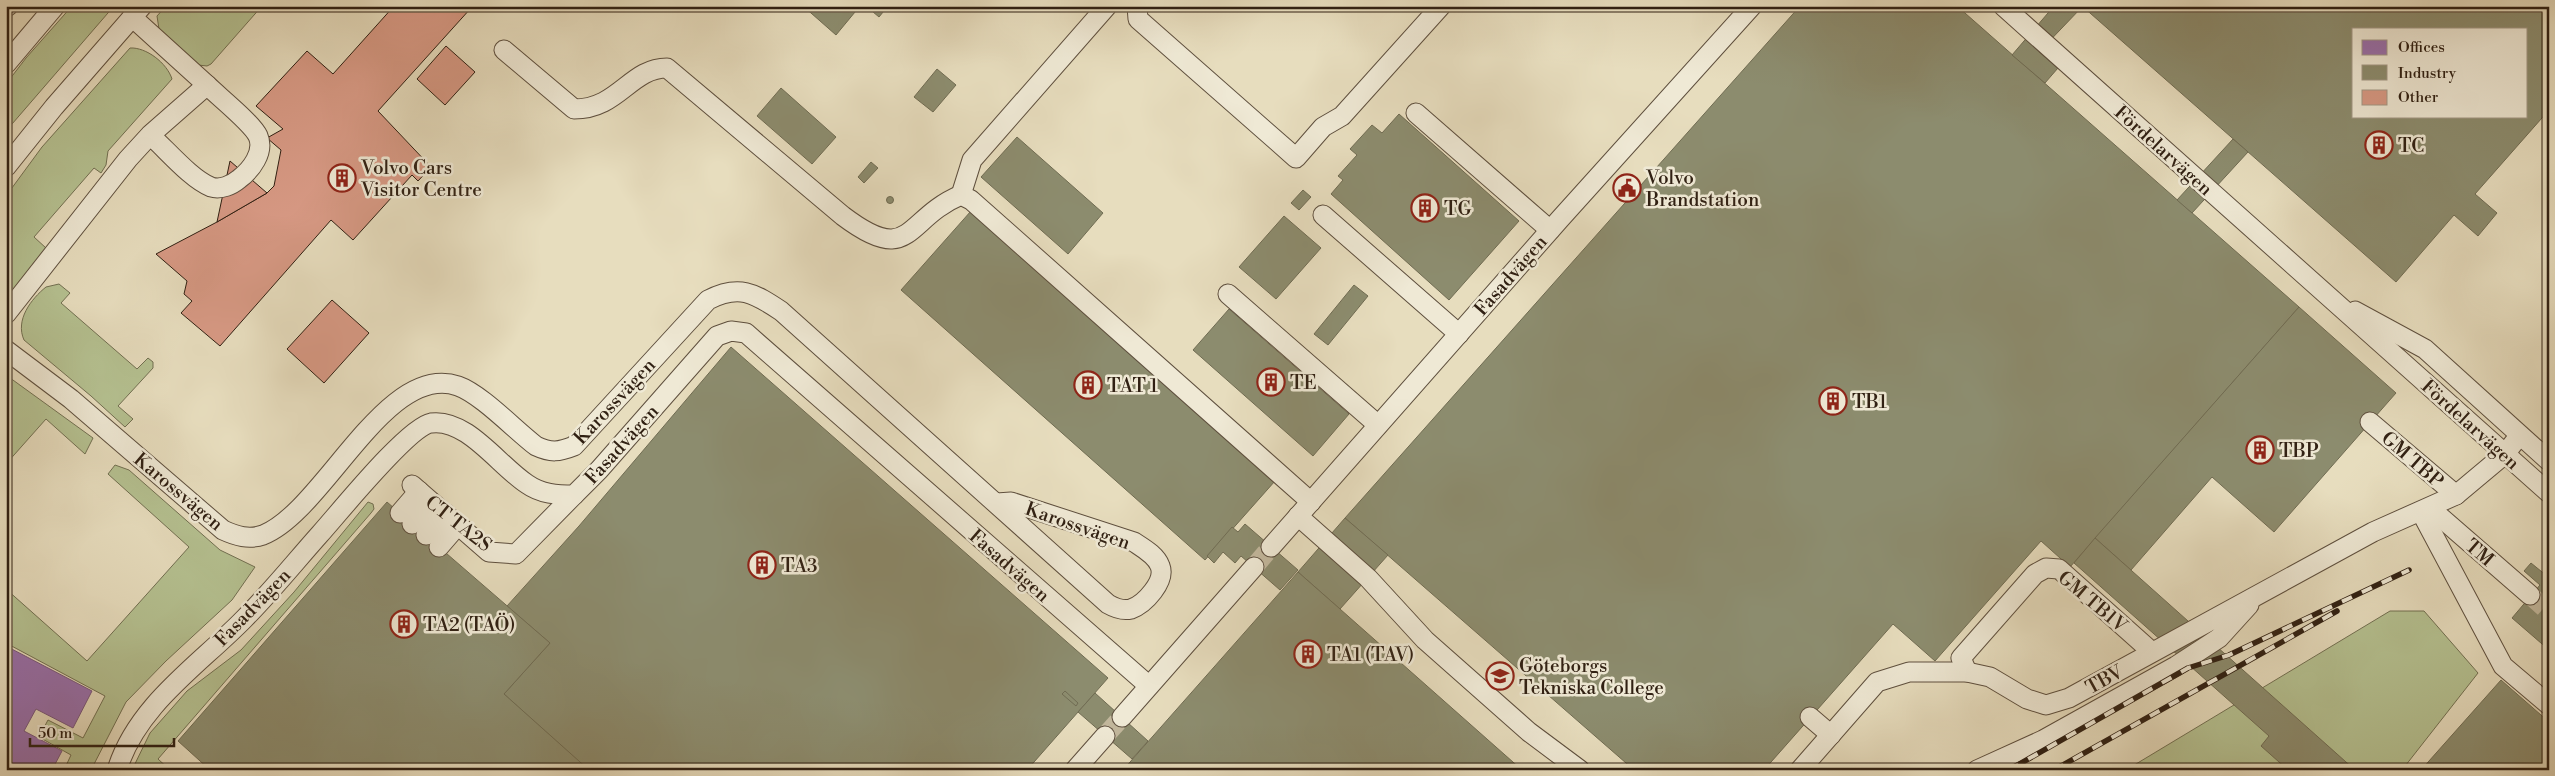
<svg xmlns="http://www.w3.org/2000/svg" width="2555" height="776" font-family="'Libre Bodoni',serif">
  <rect width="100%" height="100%" fill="#e7ddbe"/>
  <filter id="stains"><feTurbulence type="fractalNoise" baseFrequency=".004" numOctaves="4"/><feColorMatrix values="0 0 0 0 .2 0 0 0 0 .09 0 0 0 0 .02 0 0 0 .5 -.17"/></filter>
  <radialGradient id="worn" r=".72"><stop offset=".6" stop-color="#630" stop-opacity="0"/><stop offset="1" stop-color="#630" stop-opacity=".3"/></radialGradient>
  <g fill="#b5c191" stroke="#727052">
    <polygon points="72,6 114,6 6,131 6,84 26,58"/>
    <polygon points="166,6 262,6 211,64 207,66 198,65 159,29 157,16"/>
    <path d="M 130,48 C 146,47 167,63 172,79 L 108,151 L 106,165 L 101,173 L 94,168 L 34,237 L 46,248 L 6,302 L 6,196 L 42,147 Z"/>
    <path d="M 59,284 L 70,293 L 61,303 L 137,369 L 148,358 L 153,362 L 153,368 L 118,406 L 133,419 L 125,427 L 91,396 L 24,340 C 15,320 31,299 46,287 Z"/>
    <polygon points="6,375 93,438 85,454 46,419 6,464"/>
    <polygon points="115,465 129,470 220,550 255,567 232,600 166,661 126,702 91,770 64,770 71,755 39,737 48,720 83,738 105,696 6,643 6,589 87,661 189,547 108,474"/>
    <polygon points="368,502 373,504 374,509 371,513 158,759 170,770 132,770 150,733 187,691 241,650 294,592"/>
    <polygon points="2390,611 2424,611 2478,673 2402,770 2126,770"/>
  </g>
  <polygon fill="#9970ab" stroke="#7a587d" points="6,646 92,691 73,728 36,709 24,731 62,751 52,770 6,770"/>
  <g fill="#8c8c6e" stroke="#706c53" fill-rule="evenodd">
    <polygon points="803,6 860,6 836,35"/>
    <polygon points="866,6 888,6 879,17"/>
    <polygon points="1800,6 1957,6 2299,307 2070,567 2041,541 1935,661 1893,624 1764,770 1634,770 1345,518"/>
    <polygon points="2054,6 2082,7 2039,52 2058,68 2045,83 2012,55"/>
    <path d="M 2549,6 L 2549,110 L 2475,194 L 2497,213 L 2478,236 L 2454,215 L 2396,282 L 2082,6 ZM 2354,29 L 2526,29 L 2526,116 L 2354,116 Z"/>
    <polygon points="937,69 956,85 933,112 914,97"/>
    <polygon points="781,88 836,137 812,164 757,116"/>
    <polygon points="1399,114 1519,221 1449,300 1331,194 1343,180 1338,176 1357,155 1350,149 1372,125 1382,133"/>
    <polygon points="1017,137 1103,213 1068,254 981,177"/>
    <polygon points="2233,139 2248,152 2192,213 2177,200"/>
    <polygon points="871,162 878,168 864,183 858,177"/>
    <polygon points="1303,190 1311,197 1299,210 1291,203"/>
    <circle cx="890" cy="200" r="3.5"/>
    <polygon points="971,211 1275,481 1205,560 901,290"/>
    <polygon points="1284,216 1321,248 1276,299 1239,267"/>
    <polygon points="1354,285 1368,296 1328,345 1314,334"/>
    <polygon points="2299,307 2396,393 2274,532 2212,477 2131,570 2095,538"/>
    <polygon points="1229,309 1349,414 1313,456 1193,350"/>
    <polygon points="731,347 1108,678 1027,770 588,770 504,694 550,643 507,606 579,526"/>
    <polygon points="387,502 550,643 504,694 589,770 210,770 178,741"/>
    <polygon points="1345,518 1388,555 1340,609 1298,572"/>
    <polygon points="1245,524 1298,570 1280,590 1241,556 1235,563 1223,552 1214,563 1207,556 1232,527 1238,532"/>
    <polygon points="2095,538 2355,770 2288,770 2261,746 2269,736 2074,563"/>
    <polygon points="2531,563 2547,576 2549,574 2549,650 2512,618 2540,585 2524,571"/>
    <polygon points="1298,572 1340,609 1522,770 1123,770"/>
    <polygon points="2501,680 2549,722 2549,770 2421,770"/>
    <polygon points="1065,691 1078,703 1076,706 1062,694"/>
    <polygon points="1095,693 1148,741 1132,759 1078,712"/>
  </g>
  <g fill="#d79984" stroke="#302013">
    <polygon points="394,6 469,6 471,8 378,111 431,167 418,181 412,175 353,240 331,220 220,346 181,313 192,301 184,294 187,281 156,254 217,222 267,193 274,186 281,150 267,138 283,129 256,106 307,51 333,74"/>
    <polygon points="446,46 475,72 445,105 417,79"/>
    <polygon points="230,161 267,193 217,222"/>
    <polygon points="332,300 369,333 324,383 287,349"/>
  </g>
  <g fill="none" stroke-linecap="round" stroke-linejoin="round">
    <g stroke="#c2b79c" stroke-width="19" stroke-dasharray="19 9" stroke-linecap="butt">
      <polyline points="1254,567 1271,547"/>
      <polyline points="2530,595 2549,612"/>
      <polyline points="1105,736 1122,717"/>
    </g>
    <g stroke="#5e4f3e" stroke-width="21">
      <g id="minor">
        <polyline points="1137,6 1138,19 1296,158 1323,127 1342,116 1441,6"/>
        <polyline points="2003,6 2549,493"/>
        <polyline points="6,7 8,6"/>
        <polyline points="132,17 207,85"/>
        <path d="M 504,50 L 574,109 C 619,109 630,68 667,68 L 843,216 C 912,268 904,219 961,195 L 971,200 L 1311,502"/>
        <polyline points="6,64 55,6"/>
        <polyline points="1416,113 1550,230"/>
        <polyline points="6,167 54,107 142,6"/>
        <polyline points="961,195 972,160 1107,6"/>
        <polyline points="1323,215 1459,334"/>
        <polyline points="1228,294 1378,425"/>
        <polyline points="2355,311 2425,349 2549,461"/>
        <path d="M 6,314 L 128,159 L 150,135 L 207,85 C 218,96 252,123 258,136 C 265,152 251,170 239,179 C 232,185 221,190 211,187 C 191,179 167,150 150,135"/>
        <path d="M 6,350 L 71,399 L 223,530 C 236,536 249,540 263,535 C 324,511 386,361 458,386 C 481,394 515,430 536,446 C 551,453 559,452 574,446 L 708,300 C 739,284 754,293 781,311 L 1108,604 C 1115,608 1123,611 1131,609 C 1145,604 1166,581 1160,566 C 1156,555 1143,548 1134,542 L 1011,502 L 997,503"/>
        <polyline points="2370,422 2456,495"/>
        <polyline points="412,485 489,552 516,554 574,495"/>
        <polyline points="2430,508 2530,595"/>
        <polyline points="2421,512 2503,666 2549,705"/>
        <polyline points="400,513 419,491"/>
        <polyline points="1298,516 1368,578 1425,640 1529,732 1580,770"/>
        <polyline points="412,524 431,502"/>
        <polyline points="426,535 445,513"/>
        <polyline points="439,547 458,525"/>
        <polyline points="1271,547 1560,219 1752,6"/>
        <polyline points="1967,672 1961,658 2035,574 2046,568 2059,569 2152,652"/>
        <polyline points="1122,717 1254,567"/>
        <polyline points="1810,717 1831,735"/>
        <path d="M 117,770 C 137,705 199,665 244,619 C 271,592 295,562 320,534 C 339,513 408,427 431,423 C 467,418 499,466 527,484 C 541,494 557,495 574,495 L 599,470 L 717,336 L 731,331 L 746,333 L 1148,685"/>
        <polyline points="1075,770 1105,736"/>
        <polyline points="1800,770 1877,682 1909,672 1967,672 1990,677 2027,699 2046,705 2069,698 2373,532 2456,495 2505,454 2519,436"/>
        <polyline points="1977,770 2043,740 2176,666 2219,638 2249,605"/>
      </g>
    </g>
    <use href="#minor" stroke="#efe9d5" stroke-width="19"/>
    <g stroke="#302013" stroke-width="5.5">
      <g id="rail">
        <polyline points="2009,770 2188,668 2229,655 2409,570"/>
        <polyline points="2054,770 2337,611"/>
      </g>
    </g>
    <use href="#rail" stroke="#efe9d5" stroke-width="4" stroke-dasharray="11" stroke-linecap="butt"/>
  </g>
  <defs>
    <g id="building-ring" transform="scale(1.4375)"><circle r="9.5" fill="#efe9d5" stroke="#8f2418" stroke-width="1.5"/><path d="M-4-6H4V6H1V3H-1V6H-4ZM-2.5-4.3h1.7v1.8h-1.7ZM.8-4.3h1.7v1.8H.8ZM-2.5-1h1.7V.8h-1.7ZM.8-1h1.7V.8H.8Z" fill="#8f2418"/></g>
    <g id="civic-ring" transform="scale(1.4375)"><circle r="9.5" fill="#efe9d5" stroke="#8f2418" stroke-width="1.5"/><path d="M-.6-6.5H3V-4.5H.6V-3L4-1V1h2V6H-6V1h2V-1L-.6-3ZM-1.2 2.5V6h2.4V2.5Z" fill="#8f2418"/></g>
    <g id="school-ring" transform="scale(1.4375)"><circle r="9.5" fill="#efe9d5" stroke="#8f2418" stroke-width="1.5"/><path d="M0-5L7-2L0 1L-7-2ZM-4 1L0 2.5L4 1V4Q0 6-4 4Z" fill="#8f2418"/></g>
  </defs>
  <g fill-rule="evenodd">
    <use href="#building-ring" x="2379" y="145"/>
    <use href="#building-ring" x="342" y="178"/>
    <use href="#civic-ring" x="1627" y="188"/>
    <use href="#building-ring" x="1425" y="208"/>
    <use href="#building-ring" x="1271" y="382"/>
    <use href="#building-ring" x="1088" y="385"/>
    <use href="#building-ring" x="1833" y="401"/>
    <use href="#building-ring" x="2260" y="450"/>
    <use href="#building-ring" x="762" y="565"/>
    <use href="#building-ring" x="404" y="624"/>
    <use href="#building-ring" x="1308" y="654"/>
    <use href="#school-ring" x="1500" y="676"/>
  </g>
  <g text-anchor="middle" stroke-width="5" stroke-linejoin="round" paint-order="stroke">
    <g font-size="19" fill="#302013" stroke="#efe9d5" text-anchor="start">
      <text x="2398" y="152">TC</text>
      <text x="361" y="174">Volvo Cars<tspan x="361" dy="22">Visitor Centre</tspan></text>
      <text x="1646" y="184">Volvo<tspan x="1646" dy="22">Brandstation</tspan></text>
      <text x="1444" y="215">TG</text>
      <text x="1290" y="389">TE</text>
      <text x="1107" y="392">TAT 1</text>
      <text x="1852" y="408">TB1</text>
      <text x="2279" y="457">TBP</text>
      <text x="781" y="572">TA3</text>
      <text x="423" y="631">TA2 (TAÖ)</text>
      <text x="1327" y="661">TA1 (TAV)</text>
      <text x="1519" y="672">Göteborgs<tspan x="1519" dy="22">Tekniska College</tspan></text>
    </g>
    <g font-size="19" fill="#302013" stroke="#efe9d5">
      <text transform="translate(2164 150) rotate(42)" y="7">Fördelarvägen</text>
      <text transform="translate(1510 275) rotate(-49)" y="7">Fasadvägen</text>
      <text transform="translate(614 401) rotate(-47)" y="7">Karossvägen</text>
      <text transform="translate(2471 424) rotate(42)" y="7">Fördelarvägen</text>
      <text transform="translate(621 444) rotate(-48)" y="7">Fasadvägen</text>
      <text transform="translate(2413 459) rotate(41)" y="7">GM TBP</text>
      <text transform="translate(179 491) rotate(40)" y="7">Karossvägen</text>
      <text transform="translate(459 523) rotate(38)" y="7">CT TA2S</text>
      <text transform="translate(1078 525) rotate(19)" y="7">Karossvägen</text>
      <text transform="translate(2480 552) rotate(41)" y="7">TM</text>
      <text transform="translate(1010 565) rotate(41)" y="7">Fasadvägen</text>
      <text transform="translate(2093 601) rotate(40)" y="7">GM TB1V</text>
      <text transform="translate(252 607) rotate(-46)" y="7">Fasadvägen</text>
      <text transform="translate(2104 679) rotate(-29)" y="7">TBV</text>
    </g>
  </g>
  <rect width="2555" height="776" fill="none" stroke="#e7ddbe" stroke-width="25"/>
  <rect x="8" y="8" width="2540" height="761" fill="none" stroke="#302013" stroke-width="2.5"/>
  <rect x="12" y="12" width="2530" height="751" fill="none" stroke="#302013"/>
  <rect x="2352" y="28" width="175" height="90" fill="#efe9d5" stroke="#a39987"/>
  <rect x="2362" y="40" width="25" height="15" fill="#9970ab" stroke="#a39987"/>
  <text x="2398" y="52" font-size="15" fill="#302013">Offices</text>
  <rect x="2362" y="65" width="25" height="15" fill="#8c8c6e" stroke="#a39987"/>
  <text x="2398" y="78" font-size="15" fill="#302013">Industry</text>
  <rect x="2362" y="90" width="25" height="15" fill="#d79984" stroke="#a39987"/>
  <text x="2398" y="102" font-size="15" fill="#302013">Other</text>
  <path d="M30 738v8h144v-8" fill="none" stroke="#302013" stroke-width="2.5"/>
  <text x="38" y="738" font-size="15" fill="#302013" stroke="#efe9d5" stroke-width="4" paint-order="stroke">50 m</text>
  <rect width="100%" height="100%" filter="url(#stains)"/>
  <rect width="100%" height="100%" fill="url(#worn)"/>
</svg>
